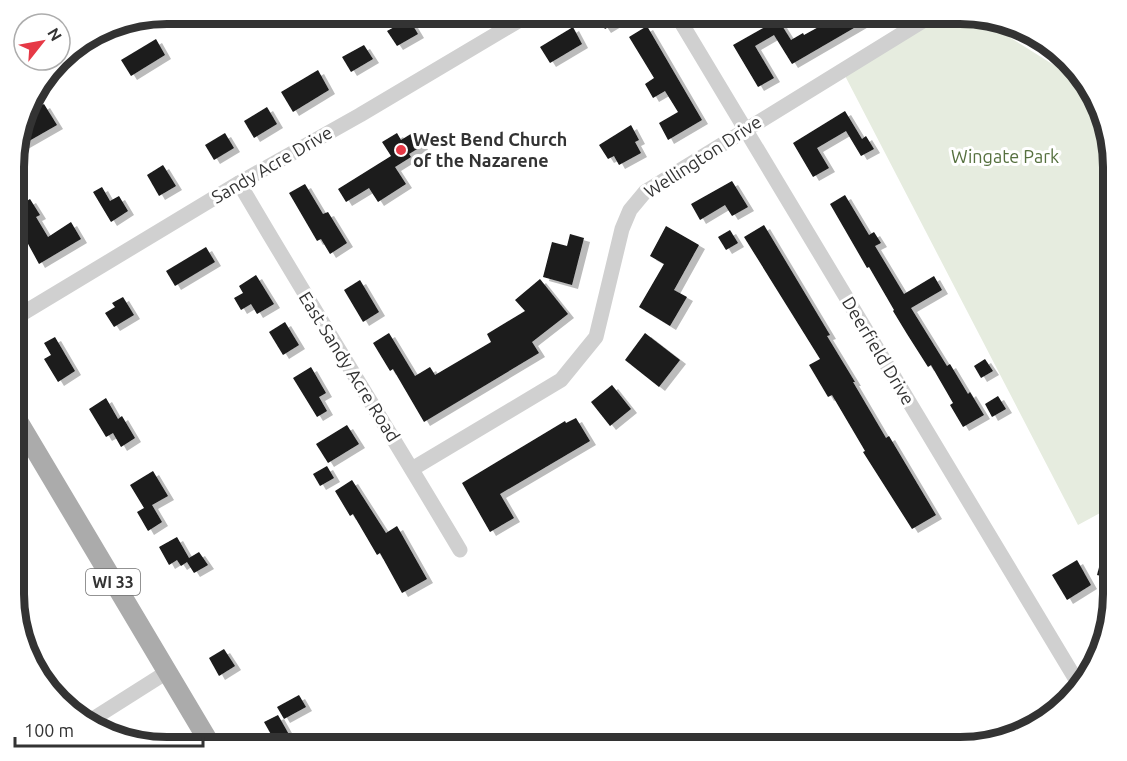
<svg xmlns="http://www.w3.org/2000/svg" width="1127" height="761" font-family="Ubuntu,sans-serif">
  <defs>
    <filter id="shadow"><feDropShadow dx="6" dy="4" stdDeviation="0" flood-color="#0004"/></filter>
  </defs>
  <rect width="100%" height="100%" fill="#fff"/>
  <polygon fill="#e6ecdf" points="930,14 974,15 1057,67 1068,61 1093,90 1113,157 1113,506 1078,525 842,70"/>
  <g fill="#1a1a1a" filter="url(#shadow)">
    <polygon points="595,14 630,14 605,29"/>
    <polygon points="842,14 878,14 792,64 774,35 755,46 774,78 758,87 733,45 765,27 763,24 776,16 791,40 803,33 804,35"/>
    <polygon points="409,19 418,34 397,46 387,31"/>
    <polygon points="647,26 702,120 668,140 659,123 678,112 665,91 653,98 645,84 654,78 629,37"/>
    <polygon points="573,27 582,44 550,63 540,47"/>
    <polygon points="156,39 165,55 131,76 121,60"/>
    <polygon points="364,45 373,59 351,72 342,57"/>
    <polygon points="318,70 329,90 293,112 281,92"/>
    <polygon points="44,104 57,125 15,149 26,115"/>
    <polygon points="267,107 277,124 254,138 244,121"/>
    <polygon points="845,111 862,139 866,136 874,149 861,156 846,131 817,148 829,168 813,177 793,143"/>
    <polygon points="631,125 639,140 635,142 641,153 619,165 614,156 608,159 599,145"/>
    <polygon points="414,132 422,146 409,154 411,157 395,167 406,184 378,202 369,188 346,202 338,189 391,156 382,142 397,133 401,140"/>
    <polygon points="225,133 234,148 214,160 205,145"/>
    <polygon points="163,165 176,186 159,196 147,175"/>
    <polygon points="732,181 748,207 732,216 725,205 700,220 691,204"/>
    <polygon points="305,184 323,214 328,212 347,243 330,254 321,239 317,241 289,193"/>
    <polygon points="15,186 25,202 30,199 40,215 36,217 48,237 71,222 81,239 39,264 15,220"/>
    <polygon points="102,187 110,201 119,196 128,211 111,222 93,192"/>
    <polygon points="845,195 869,235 874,232 881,243 875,246 904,294 934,276 942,290 911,308 947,366 950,364 968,394 970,392 984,415 963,427 950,405 953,403 931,365 928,367 907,334 893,311 894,310 869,267 867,268 830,204"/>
    <polygon points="764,225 830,335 827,336 855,382 853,382 886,438 889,436 936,515 912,529 863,452 865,451 832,395 828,397 809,365 820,359 744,237"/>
    <polygon points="666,226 699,245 674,290 687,297 670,326 639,307 664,264 650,256"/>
    <polygon points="730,230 738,243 726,250 718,237"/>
    <polygon points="570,234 584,238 572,285 543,277 552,242 567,246"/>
    <polygon points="206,247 215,262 175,286 166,271"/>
    <polygon points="256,275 274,304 257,314 251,304 241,310 234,298 243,293 239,286"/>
    <polygon points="540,279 568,314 532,342 539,353 424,422 393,369 390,371 373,343 389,333 415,376 430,367 435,375 491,342 487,334 525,311 515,300"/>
    <polygon points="360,280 379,312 363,322 344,290"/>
    <polygon points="123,297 134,315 114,327 105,313 115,307 112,303"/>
    <polygon points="285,322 299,345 283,355 269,332"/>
    <polygon points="645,333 680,360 659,387 625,360"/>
    <polygon points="55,337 75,371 58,382 44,359 51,355 44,343"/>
    <polygon points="985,359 993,371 981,378 974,366"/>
    <polygon points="311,367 326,393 319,397 327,411 317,417 293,378"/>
    <polygon points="612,385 631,409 610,426 591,402"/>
    <polygon points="998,396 1006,409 992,417 985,404"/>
    <polygon points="106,398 118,419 122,416 135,438 121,447 113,433 106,437 89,409"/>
    <polygon points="576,418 590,441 500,494 514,518 490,532 462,483 565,421 566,423"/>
    <polygon points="347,425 359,444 328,463 316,444"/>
    <polygon points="327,466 334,478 320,486 313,474"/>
    <polygon points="153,471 168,496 152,505 162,522 148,531 137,512 144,508 130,485"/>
    <polygon points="352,480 386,533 397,526 427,579 402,593 380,553 377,555 353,514 350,516 335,491"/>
    <polygon points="177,537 189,558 199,552 208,565 194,573 187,562 181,566 177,560 169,565 159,547"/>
    <polygon points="1104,548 1113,550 1113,579 1097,575"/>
    <polygon points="1077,560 1091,585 1067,600 1052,575"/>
    <polygon points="224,649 235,666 219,676 209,658"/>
    <polygon points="299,695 306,707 284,719 277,707"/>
    <polygon points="278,715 296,747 278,747 264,722"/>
  </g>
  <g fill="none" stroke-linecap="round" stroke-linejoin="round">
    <g stroke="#d0d0d0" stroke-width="15">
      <polyline points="676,14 1081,688"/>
      <path d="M 239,183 C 311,306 387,427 460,550"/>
      <polyline points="15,318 239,183 360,115 530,14"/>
      <polyline points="412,469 561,380 596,337 622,229 630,210 645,192 934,14"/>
      <polyline points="88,722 167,672"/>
    </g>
    <polyline stroke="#ababab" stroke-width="20" points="15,416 212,747"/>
  </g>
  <circle fill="#e63946" stroke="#fff" stroke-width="2" cx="401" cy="150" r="6"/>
  <g text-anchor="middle" stroke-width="6" stroke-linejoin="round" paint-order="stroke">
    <rect fill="#fff" stroke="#707070" stroke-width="1.5" x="86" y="569" width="54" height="26" rx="4.5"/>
    <g font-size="16" font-weight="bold" fill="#333">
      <text x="113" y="588">WI 33</text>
    </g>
    <g font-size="18" font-weight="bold" fill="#333" stroke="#fff" text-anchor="start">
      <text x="413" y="146">West Bend Church<tspan x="413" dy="21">of the Nazarene</tspan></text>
    </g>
    <g font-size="18" fill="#333" stroke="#fff">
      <text transform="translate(703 157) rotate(-33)" y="6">Wellington Drive</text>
      <text transform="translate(272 165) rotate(-30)" y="6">Sandy Acre Drive</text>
      <text transform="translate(878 351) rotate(59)" y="6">Deerfield Drive</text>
      <text transform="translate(349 367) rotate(58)" y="6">East Sandy Acre Road</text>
    </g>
    <g font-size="18" fill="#56703f" stroke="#fff">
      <text x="1005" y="163">Wingate Park</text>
    </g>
  </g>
  <path d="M0 0H1127V761H0ZM167 24H960A143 143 0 0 1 1103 167V594A143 143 0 0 1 960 737H167A143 143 0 0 1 24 594V167A143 143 0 0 1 167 24Z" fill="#fff" fill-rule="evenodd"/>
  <path fill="none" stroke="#333" stroke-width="8" d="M167 24H960A143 143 0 0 1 1103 167V594A143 143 0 0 1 960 737H167A143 143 0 0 1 24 594V167A143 143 0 0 1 167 24Z"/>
  <g transform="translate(42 42) rotate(59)"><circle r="28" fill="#ffffff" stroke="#adadad" stroke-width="1.5"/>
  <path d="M0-4.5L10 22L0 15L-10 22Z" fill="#e63946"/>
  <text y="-9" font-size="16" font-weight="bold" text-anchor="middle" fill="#333333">N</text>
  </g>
  <path d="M15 737v9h188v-9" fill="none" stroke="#333333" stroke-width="3"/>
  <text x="24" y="737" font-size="18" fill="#333333" stroke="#ffffff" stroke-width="4.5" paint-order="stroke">100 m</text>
</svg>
